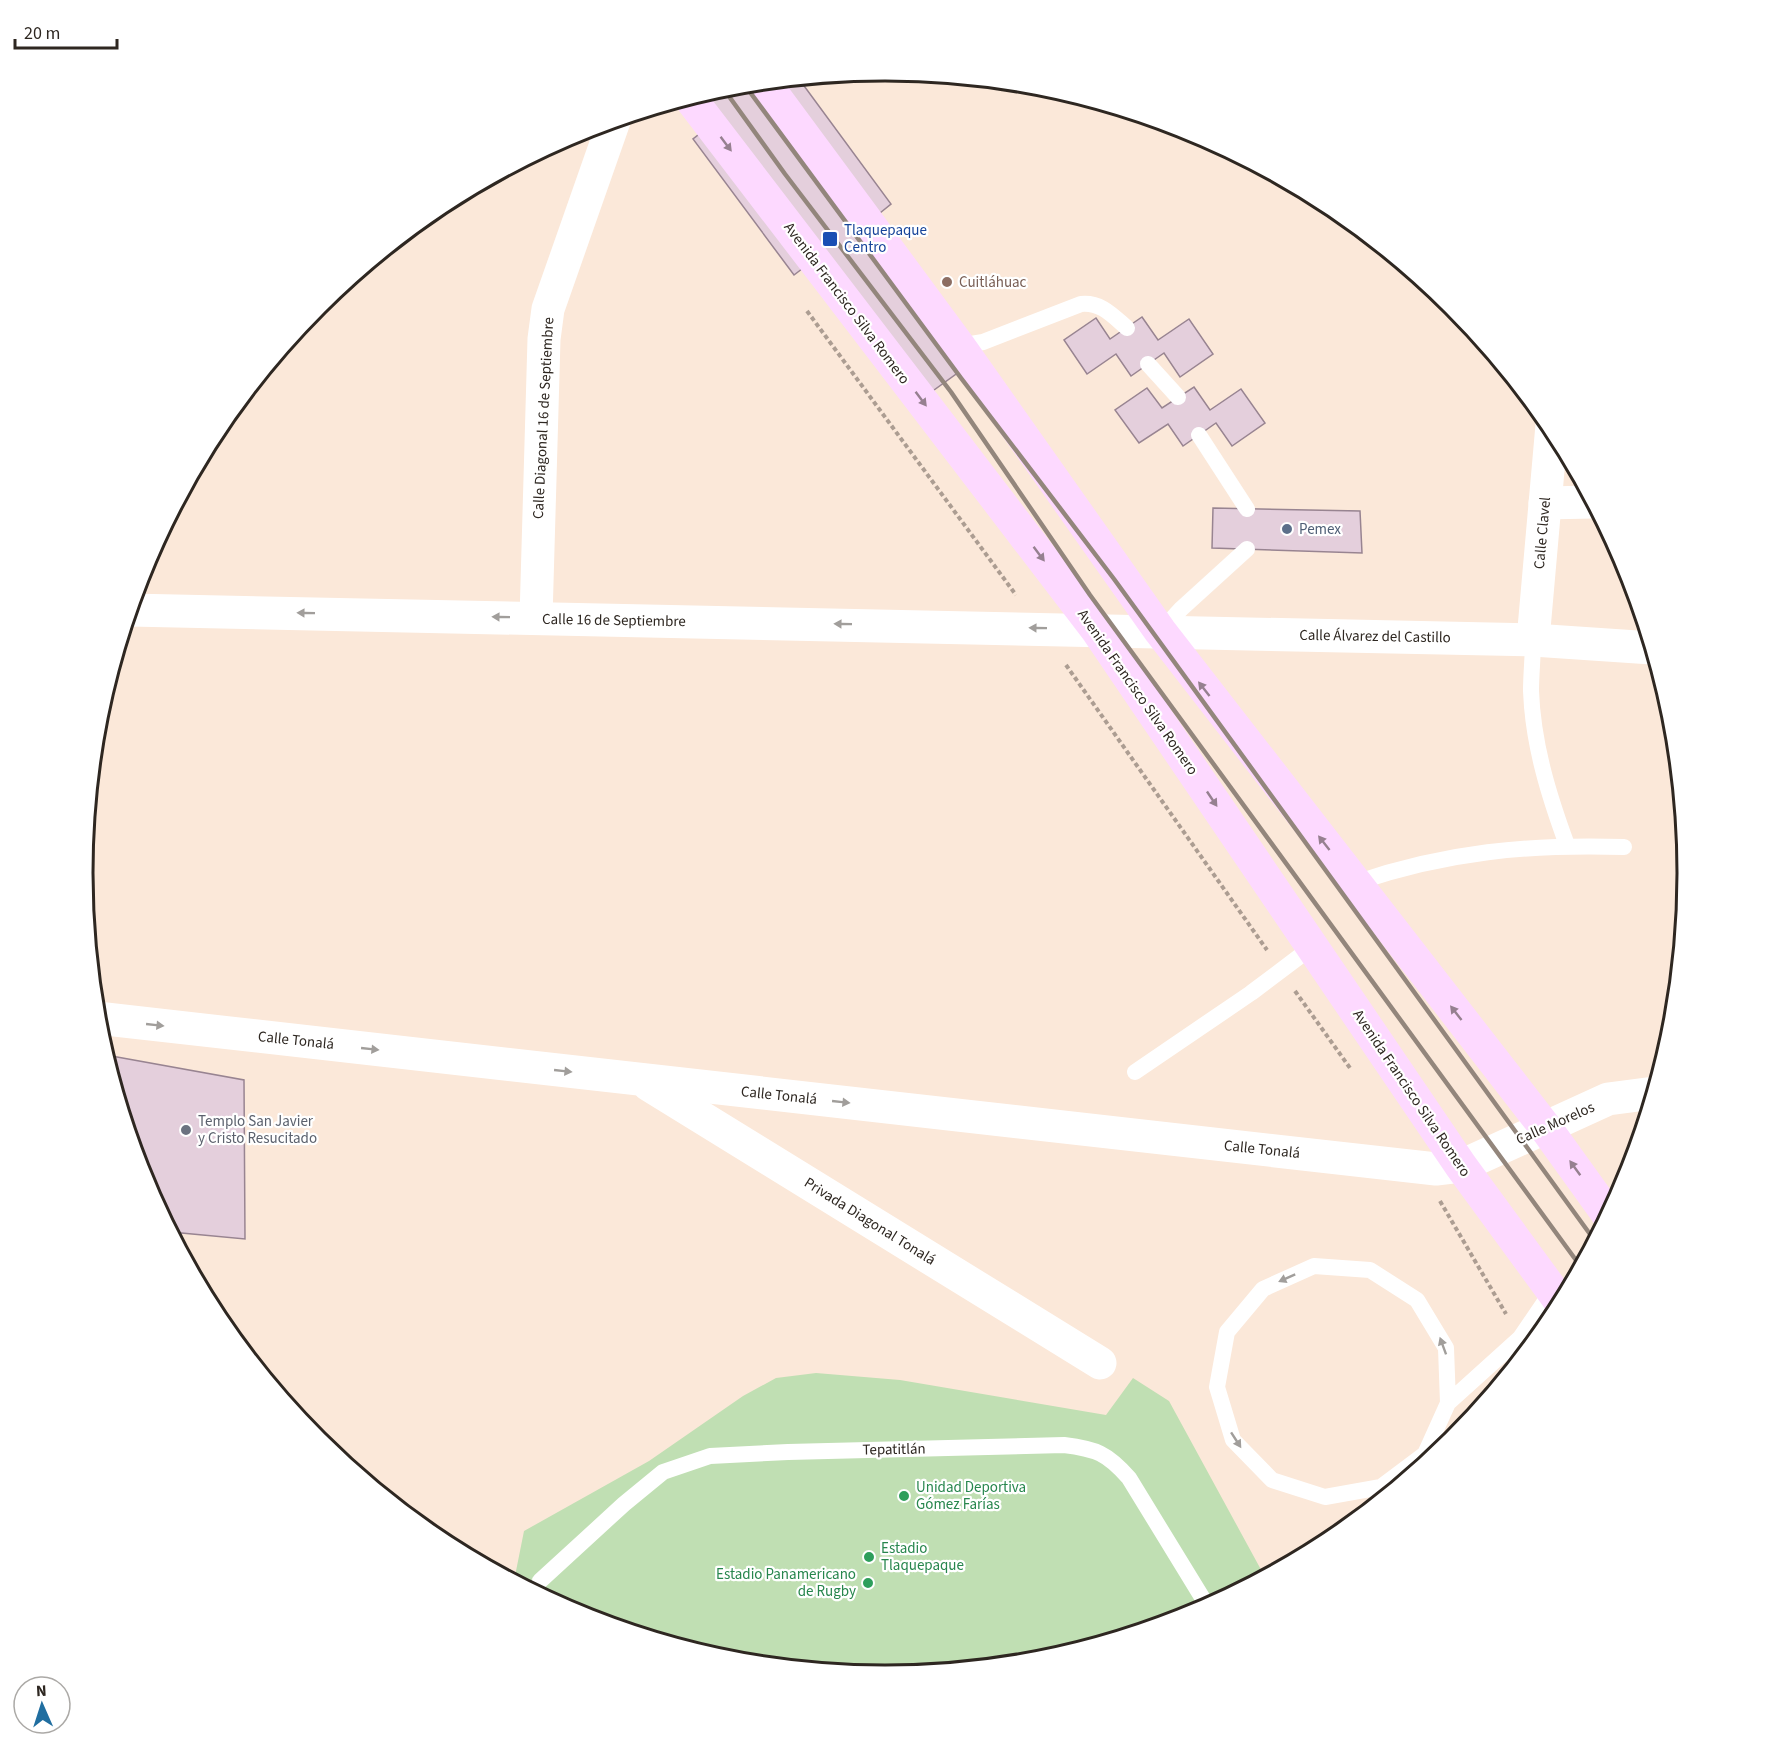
<svg xmlns="http://www.w3.org/2000/svg" width="1771" height="1747" font-family="'Source Sans 3',sans-serif">
  <rect width="100%" height="100%" fill="#fbe8d9"/>
  <polygon fill="#c0dfb3" points="816,1373 900,1380 1106,1415 1133,1378 1169,1401 1265,1577 1192,1616 1042,1661 885,1676 728,1661 578,1615 514,1581 524,1531 649,1461 743,1396 776,1378"/>
  <g fill="#e4cfdc" stroke="#988491" stroke-width="1.5">
    <polygon points="799,79 891,204 875,217 981,356 916,403 811,262 794,275 693,139 712,124 692,97 729,86"/>
    <polygon points="1142,317 1158,340 1189,319 1213,354 1180,377 1164,353 1131,376 1116,354 1087,374 1064,340 1096,318 1110,339"/>
    <polygon points="1194,387 1210,410 1241,389 1265,423 1232,446 1216,423 1183,446 1168,424 1139,443 1115,410 1147,388 1162,408"/>
    <polygon points="1213,508 1360,511 1362,553 1212,548"/>
    <polygon points="106,1055 244,1080 245,1239 171,1232 143,1180"/>
  </g>
  <g fill="none" stroke-linecap="round" stroke-linejoin="round">
    <g stroke="#ac9d92" stroke-width="4" stroke-dasharray="4.5 3" stroke-linecap="butt">
      <polyline points="807,311 1016,595"/>
      <polyline points="1066,665 1267,950"/>
      <polyline points="1295,991 1350,1068"/>
      <polyline points="1440,1201 1506,1314"/>
    </g>
    <g stroke="#fff" stroke-width="16">
      <path d="M 959,346 L 983,342 L 1081,304 C 1101,302 1112,315 1127,328"/>
      <polyline points="1148,364 1178,397"/>
      <polyline points="1199,435 1247,509"/>
      <polyline points="1161,631 1181,609 1247,549"/>
      <path d="M 1533,640 C 1533,657 1531,674 1531,691 C 1533,745 1549,796 1567,845"/>
      <path d="M 1355,883 C 1445,852 1529,844 1624,847"/>
      <polyline points="1135,1072 1251,993 1312,947"/>
      <polyline points="1448,1403 1446,1348 1417,1300 1370,1270 1314,1266 1263,1289 1227,1332 1217,1387 1233,1440 1272,1480 1325,1497 1381,1487 1425,1454 1448,1403 1520,1338 1552,1291"/>
      <polyline points="1425,1454 1457,1436"/>
      <path d="M 540,1581 L 624,1504 L 663,1472 L 710,1456 L 788,1452 L 1064,1445 C 1096,1449 1107,1453 1129,1478 L 1208,1607"/>
    </g>
    <g stroke="#fff" stroke-width="33">
      <polyline points="1545,503 1593,502"/>
      <polyline points="130,610 1533,640 1652,648"/>
      <polyline points="536,618 544,339 548,309 614,121"/>
      <polyline points="1533,640 1552,425"/>
      <polyline points="97,1018 1436,1169 1461,1166 1608,1099 1654,1093"/>
      <polyline points="649,1085 1100,1363"/>
    </g>
    <g stroke="#fdd9ff" stroke-width="33">
      <polyline points="764,82 959,346 1160,631 1545,1127 1609,1216"/>
      <polyline points="690,98 1097,630 1461,1166 1562,1304"/>
    </g>
    <g stroke="#93867c" stroke-width="4.5">
      <polyline points="744,84 961,378 1114,579 1595,1241"/>
      <polyline points="723,88 785,174 951,392 1090,595 1581,1267"/>
    </g>
  </g>
  <defs><path id="oneway-solid" d="M-6-.8H1V-3.2L6.5 0L1 3.2V.8H-6Z" transform="scale(1.5)"/></defs>
  <g fill="#968090">
    <use href="#oneway-solid" transform="translate(726 144) rotate(53)"/>
    <use href="#oneway-solid" transform="translate(921 399) rotate(53)"/>
    <use href="#oneway-solid" transform="translate(1039 554) rotate(53)"/>
    <use href="#oneway-solid" transform="translate(1204 689) rotate(-128)"/>
    <use href="#oneway-solid" transform="translate(1212 799) rotate(56)"/>
    <use href="#oneway-solid" transform="translate(1324 843) rotate(-128)"/>
    <use href="#oneway-solid" transform="translate(1456 1013) rotate(-128)"/>
    <use href="#oneway-solid" transform="translate(1575 1168) rotate(-126)"/>
  </g>
  <g fill="#a19e9b">
    <use href="#oneway-solid" transform="translate(306 613) rotate(-179)"/>
    <use href="#oneway-solid" transform="translate(501 617) rotate(-179)"/>
    <use href="#oneway-solid" transform="translate(843 624) rotate(-179)"/>
    <use href="#oneway-solid" transform="translate(1038 628) rotate(-179)"/>
    <use href="#oneway-solid" transform="translate(155 1025) rotate(6)"/>
    <use href="#oneway-solid" transform="translate(370 1049) rotate(6)"/>
    <use href="#oneway-solid" transform="translate(563 1071) rotate(6)"/>
    <use href="#oneway-solid" transform="translate(841 1102) rotate(6)"/>
    <use href="#oneway-solid" transform="translate(1287 1278) rotate(156)"/>
    <use href="#oneway-solid" transform="translate(1443 1346) rotate(-110)"/>
    <use href="#oneway-solid" transform="translate(1236 1440) rotate(57)"/>
  </g>
  <rect fill="#1a4fb4" stroke="#fff" stroke-width="2" x="822" y="231" width="16" height="16" rx="3"/>
  <circle fill="#8d6e63" stroke="#fff" stroke-width="2" cx="947" cy="282" r="6"/>
  <circle fill="#5c6f8a" stroke="#fff" stroke-width="2" cx="1287" cy="529" r="6"/>
  <circle fill="#6b7280" stroke="#fff" stroke-width="2" cx="186" cy="1130" r="6"/>
  <g fill="#2e9e5b" stroke="#fff" stroke-width="2">
    <circle cx="904" cy="1496" r="6"/>
    <circle cx="869" cy="1557" r="6"/>
    <circle cx="868" cy="1583" r="6"/>
  </g>
  <g text-anchor="middle" stroke-width="4.5" stroke-linejoin="round" paint-order="stroke">
    <g font-size="15" fill="#164399" stroke="#fff" text-anchor="start">
      <text x="844" y="235">Tlaquepaque<tspan x="844" dy="17">Centro</tspan></text>
    </g>
    <g font-size="15" fill="#785e54" stroke="#fff" text-anchor="start">
      <text x="959" y="287">Cuitláhuac</text>
    </g>
    <g font-size="15" fill="#2e2721" stroke="#fff">
      <text transform="translate(847 303) rotate(53)" y="5">Avenida Francisco Silva Romero</text>
      <text transform="translate(543 418) rotate(-87)" y="5">Calle Diagonal 16 de Septiembre</text>
      <text transform="translate(1542 533) rotate(-85)" y="5">Calle Clavel</text>
      <text transform="translate(614 620) rotate(1)" y="5">Calle 16 de Septiembre</text>
      <text transform="translate(1375 636) rotate(1)" y="5">Calle Álvarez del Castillo</text>
      <text transform="translate(1138 692) rotate(55)" y="5">Avenida Francisco Silva Romero</text>
      <text transform="translate(296 1040) rotate(6)" y="5">Calle Tonalá</text>
      <text transform="translate(1412 1093) rotate(56)" y="5">Avenida Francisco Silva Romero</text>
      <text transform="translate(779 1095) rotate(6)" y="5">Calle Tonalá</text>
      <text transform="translate(1555 1123) rotate(-24)" y="5">Calle Morelos</text>
      <text transform="translate(1262 1149) rotate(6)" y="5">Calle Tonalá</text>
      <text transform="translate(870 1221) rotate(32)" y="5">Privada Diagonal Tonalá</text>
      <text transform="translate(894 1449) rotate(-1)" y="5">Tepatitlán</text>
    </g>
    <g font-size="15" fill="#4e5e75" stroke="#fff" text-anchor="start">
      <text x="1299" y="534">Pemex</text>
    </g>
    <g font-size="15" fill="#5b616d" stroke="#fff" text-anchor="start">
      <text x="198" y="1126">Templo San Javier<tspan x="198" dy="17">y Cristo Resucitado</tspan></text>
    </g>
    <g font-size="15" fill="#27864d" stroke="#fff" text-anchor="start">
      <text x="916" y="1492">Unidad Deportiva<tspan x="916" dy="17">Gómez Farías</tspan></text>
      <text x="881" y="1553">Estadio<tspan x="881" dy="17">Tlaquepaque</tspan></text>
      <text x="856" y="1579" text-anchor="end">Estadio Panamericano<tspan x="856" dy="17">de Rugby</tspan></text>
    </g>
  </g>
  <path d="M0 0H1771V1747H0ZM93 873a792 792 0 1 1 1584 0a792 792 0 1 1-1584 0Z" fill="#fff" fill-rule="evenodd"/>
  <path fill="none" stroke="#2e2721" stroke-width="3" d="M93 873a792 792 0 1 1 1584 0a792 792 0 1 1-1584 0Z"/>
  <g transform="translate(42 1705) rotate(357)"><circle r="28" fill="#ffffff" stroke="#aba9a6" stroke-width="1.5"/>
  <path d="M0-4.5L10 22L0 15L-10 22Z" fill="#206ea0"/>
  <text y="-9" font-size="16" font-weight="bold" text-anchor="middle" fill="#2e2721">N</text>
  </g>
  <path d="M15 39v9h102v-9" fill="none" stroke="#2e2721" stroke-width="3"/>
  <text x="24" y="39" font-size="18" fill="#2e2721" stroke="#ffffff" stroke-width="4.5" paint-order="stroke">20 m</text>
</svg>
